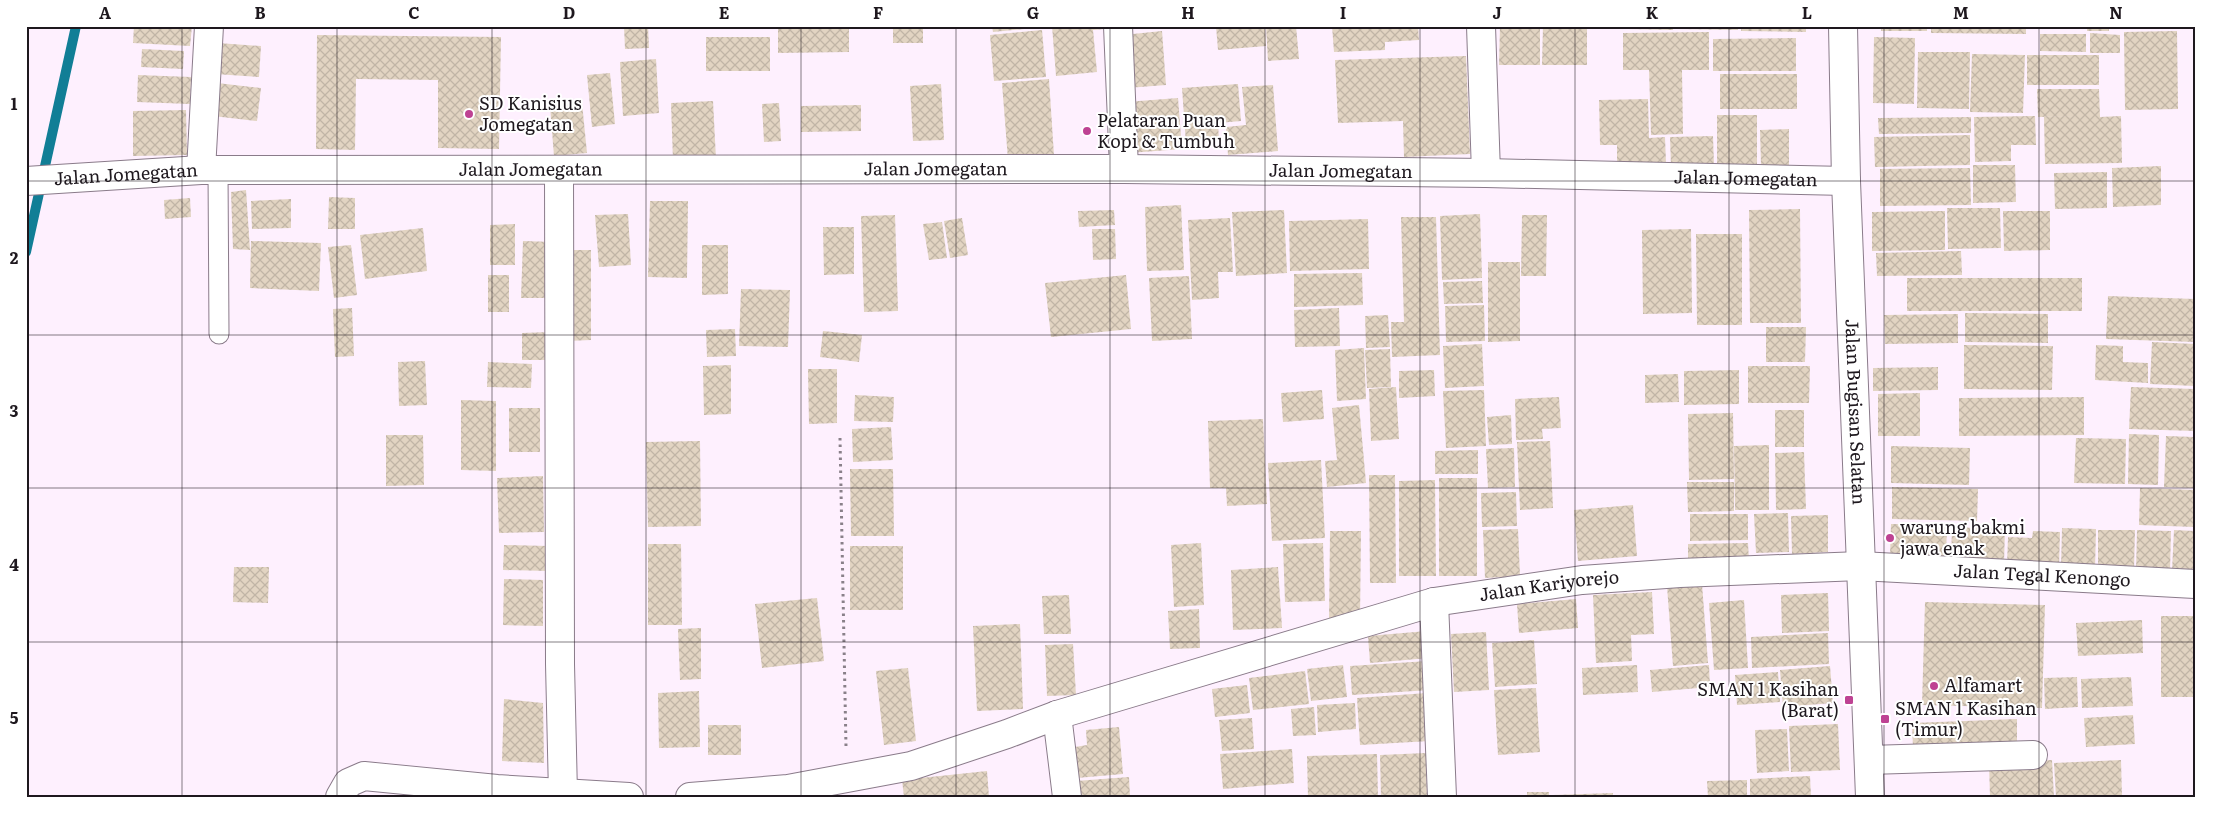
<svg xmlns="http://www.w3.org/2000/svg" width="2221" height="823" font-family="Literata,serif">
  <defs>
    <pattern id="building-cross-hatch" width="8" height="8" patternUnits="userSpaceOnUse" patternTransform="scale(1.25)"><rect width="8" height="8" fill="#e2d4c2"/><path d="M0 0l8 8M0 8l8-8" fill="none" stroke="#c1b5a6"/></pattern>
  </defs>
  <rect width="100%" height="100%" fill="#fef0fe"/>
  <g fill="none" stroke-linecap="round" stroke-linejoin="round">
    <polyline stroke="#117e96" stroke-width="10" points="26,252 76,26"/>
  </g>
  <g fill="url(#building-cross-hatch)">
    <polygon points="134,26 192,26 190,46 133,43"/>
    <polygon points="624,26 648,26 649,48 625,49"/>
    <rect x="893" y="26" width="30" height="17"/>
    <polygon points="992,26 1035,26 1035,28 993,32"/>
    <polygon points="1052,26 1104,26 1105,29 1093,30 1097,72 1056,76"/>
    <polygon points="1216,26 1265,26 1266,46 1218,50"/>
    <polygon points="1266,26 1296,26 1299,59 1268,61"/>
    <polygon points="1332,26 1418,26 1419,40 1385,42 1385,50 1334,52"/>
    <polygon points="1500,26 1540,26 1540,65 1499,65"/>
    <polygon points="1543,26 1587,26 1587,65 1542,65"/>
    <polygon points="1628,26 1673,26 1673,30 1628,29"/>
    <polygon points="1676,26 1738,26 1738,30 1676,29"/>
    <polygon points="1741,26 1806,26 1806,32 1741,31"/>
    <rect x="1881" y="26" width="46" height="5"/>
    <polygon points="1931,26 2026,26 2026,34 1931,33"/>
    <rect x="2087" y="26" width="22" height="5"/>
    <polygon points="849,28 849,52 778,53 778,29"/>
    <polygon points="1042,30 1046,77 994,81 990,35"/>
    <polygon points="1162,31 1166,85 1127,88 1123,35"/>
    <polygon points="2177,31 2178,109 2125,110 2124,32"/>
    <polygon points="1709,32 1709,70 1682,70 1683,134 1651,135 1649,70 1623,70 1623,33"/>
    <polygon points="2090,33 2120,35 2120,53 2090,53"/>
    <polygon points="2040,34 2086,34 2086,52 2040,51"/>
    <polygon points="317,35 501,37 499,149 438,148 438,80 356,79 355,150 316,149"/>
    <rect x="706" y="37" width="64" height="34"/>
    <polygon points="1874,37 1915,38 1914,104 1873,103"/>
    <polygon points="1796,38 1796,71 1713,71 1713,39"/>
    <polygon points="218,43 261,46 259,77 215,74"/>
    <polygon points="142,49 184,51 183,69 141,67"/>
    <polygon points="1918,52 1970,52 1969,109 1917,108"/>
    <polygon points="1972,54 2025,55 2023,113 1970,112"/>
    <rect x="2027" y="55" width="72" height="30"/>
    <polygon points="1466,56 1470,154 1404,157 1403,121 1338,123 1335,60"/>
    <polygon points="656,59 659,113 623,116 620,62"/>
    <polygon points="610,73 615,124 592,127 587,75"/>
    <rect x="1720" y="74" width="77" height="35"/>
    <polygon points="138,75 191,77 190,104 137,102"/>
    <polygon points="1049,79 1054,156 1008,160 1002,83"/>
    <polygon points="217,83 261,88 257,121 213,116"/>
    <polygon points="941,84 944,140 913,141 910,86"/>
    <polygon points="1238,84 1241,121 1218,123 1219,141 1186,144 1182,88"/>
    <polygon points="1273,85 1278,151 1228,155 1226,127 1246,125 1242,87"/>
    <polygon points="2037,89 2099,89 2100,117 2121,116 2122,163 2045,164 2044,117 2091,116 2038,117"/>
    <polygon points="1178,98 1182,149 1129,153 1126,102"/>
    <polygon points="1648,99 1649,138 1665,137 1666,163 1617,164 1617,145 1600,145 1599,100"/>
    <polygon points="713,101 716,159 673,161 671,103"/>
    <polygon points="582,103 587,153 554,156 550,106"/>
    <polygon points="779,103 781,141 764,142 762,104"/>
    <polygon points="861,105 861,131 801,132 801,106"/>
    <polygon points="186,110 187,155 133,156 133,111"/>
    <rect x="1717" y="115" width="40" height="51"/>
    <polygon points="2035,116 2036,145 2011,145 2011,161 1975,162 1974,117"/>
    <polygon points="1971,117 1971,133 1879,134 1878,118"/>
    <polygon points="1789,129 1789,165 1761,165 1760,130"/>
    <polygon points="1970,135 1970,165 1875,167 1874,137"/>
    <polygon points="1713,136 1714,166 1671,167 1670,137"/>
    <polygon points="1973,165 2015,165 2016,202 1973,203"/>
    <polygon points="2161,166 2161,205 2113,207 2112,168"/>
    <polygon points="1970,168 1971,205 1880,206 1880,169"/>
    <polygon points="2107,172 2107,208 2055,209 2054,173"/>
    <polygon points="246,190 250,250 233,249 231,192"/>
    <polygon points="329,197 355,198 355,229 328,229"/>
    <polygon points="190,198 191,217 165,219 164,200"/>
    <polygon points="291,199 291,228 252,229 251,201"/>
    <polygon points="650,201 688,201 687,278 648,277"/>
    <polygon points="1181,205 1184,270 1147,271 1145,207"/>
    <polygon points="1947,208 2000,208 2001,248 1948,249"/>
    <polygon points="1800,209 1801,323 1750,323 1749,210"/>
    <polygon points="1114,210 1115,225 1079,227 1078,211"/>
    <polygon points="1284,210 1287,273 1236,276 1232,212"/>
    <polygon points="1945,211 1945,250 1872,251 1872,212"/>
    <polygon points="2003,211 2050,211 2050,250 2004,251"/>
    <polygon points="628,214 631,265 599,267 595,215"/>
    <polygon points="1480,214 1482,278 1442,280 1440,216"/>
    <polygon points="895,215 898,311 864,312 861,216"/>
    <polygon points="1522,215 1547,215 1546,276 1521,276"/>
    <polygon points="1401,217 1436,217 1440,355 1392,357 1391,322 1404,322"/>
    <polygon points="962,218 968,255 950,258 944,221"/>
    <polygon points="1230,218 1233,272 1218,272 1219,298 1192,300 1188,220"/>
    <polygon points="1368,219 1369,269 1290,271 1289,221"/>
    <polygon points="942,222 947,258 929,260 923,224"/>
    <polygon points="515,224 515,265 490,265 490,225"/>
    <polygon points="823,227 854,227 854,274 824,275"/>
    <polygon points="423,228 427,271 365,279 360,235"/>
    <polygon points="1092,229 1115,229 1116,259 1093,260"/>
    <polygon points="1691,229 1692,313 1643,314 1642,230"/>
    <polygon points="1696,234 1742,234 1742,325 1697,325"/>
    <polygon points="251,241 321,243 319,291 250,288"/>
    <polygon points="523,241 554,242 552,298 521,298"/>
    <polygon points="351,245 357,295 334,298 328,247"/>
    <polygon points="702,245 728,245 728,294 702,295"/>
    <polygon points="567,250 591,250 591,340 567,341"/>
    <polygon points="1961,251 1962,275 1877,276 1876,253"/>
    <polygon points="1488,262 1520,262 1520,341 1488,342"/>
    <polygon points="1362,273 1363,305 1294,307 1294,274"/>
    <rect x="488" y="275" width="21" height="37"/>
    <polygon points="1126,275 1131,329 1051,337 1045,283"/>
    <polygon points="1189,276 1192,339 1152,341 1149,278"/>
    <rect x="1907" y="278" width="175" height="33"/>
    <polygon points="1482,281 1483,303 1444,304 1443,282"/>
    <polygon points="741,289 790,290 788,347 739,346"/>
    <polygon points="2108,296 2195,299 2195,342 2106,339"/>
    <polygon points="1484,305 1485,341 1446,342 1445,306"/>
    <polygon points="352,308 354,356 335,357 333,309"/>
    <polygon points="1339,308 1340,346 1295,347 1294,310"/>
    <polygon points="1965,313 2048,314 2048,343 1965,342"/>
    <polygon points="1958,314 1958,343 1885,344 1884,315"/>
    <polygon points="1388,315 1390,347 1366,348 1365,316"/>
    <polygon points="1766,327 1806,327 1805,362 1766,362"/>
    <polygon points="735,329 736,356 707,357 706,330"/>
    <polygon points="823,331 862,335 859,362 820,357"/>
    <polygon points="550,332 550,360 522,360 522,333"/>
    <polygon points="2152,342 2195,344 2195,386 2150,384"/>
    <polygon points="1482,344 1484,386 1445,388 1443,346"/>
    <polygon points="1964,345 2053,346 2052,390 1964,389"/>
    <polygon points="2096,345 2123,346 2123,362 2148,363 2148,383 2095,380"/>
    <polygon points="1364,348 1366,399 1337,401 1335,350"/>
    <polygon points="1390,349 1391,387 1367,388 1365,350"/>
    <polygon points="425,361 427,405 399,406 398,362"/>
    <polygon points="488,362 532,364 531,388 487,387"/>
    <polygon points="731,365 731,414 704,415 703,366"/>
    <polygon points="1748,366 1810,366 1809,403 1748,403"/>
    <polygon points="1938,367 1938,390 1873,391 1873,368"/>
    <polygon points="808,369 837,369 837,423 809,424"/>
    <polygon points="1434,370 1435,396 1399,398 1399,371"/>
    <polygon points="1739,370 1739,404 1684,405 1684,371"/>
    <polygon points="1678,374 1679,402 1645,403 1645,375"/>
    <polygon points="1396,387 1399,439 1371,441 1369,389"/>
    <polygon points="2131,387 2195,389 2195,431 2129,429"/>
    <polygon points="1322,390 1324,419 1283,422 1281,393"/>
    <polygon points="1484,390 1486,446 1446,448 1443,391"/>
    <polygon points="1920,393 1920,436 1878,436 1878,394"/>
    <polygon points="855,395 894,397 893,422 854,421"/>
    <polygon points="1559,397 1561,428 1542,429 1543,439 1516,440 1515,399"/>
    <polygon points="2084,397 2084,435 1959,436 1959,398"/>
    <polygon points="461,400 496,401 496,471 461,470"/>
    <polygon points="1359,405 1366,483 1327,487 1325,461 1337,460 1332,408"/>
    <rect x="509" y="408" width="31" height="44"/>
    <rect x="1775" y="410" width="29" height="37"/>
    <polygon points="1733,413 1734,479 1689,480 1688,414"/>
    <polygon points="1511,415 1512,444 1489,445 1487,417"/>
    <polygon points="1263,419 1267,504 1227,506 1226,488 1210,488 1208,421"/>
    <polygon points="891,427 893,460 853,462 852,429"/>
    <polygon points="2129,434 2159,435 2158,485 2128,484"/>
    <polygon points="386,435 423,435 424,485 386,486"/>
    <polygon points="2166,436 2195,437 2195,488 2164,487"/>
    <polygon points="2076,438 2126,439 2125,484 2074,483"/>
    <polygon points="700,441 701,526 648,527 646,442"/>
    <polygon points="1550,441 1553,508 1520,510 1517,442"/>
    <polygon points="1769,445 1769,510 1735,510 1734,446"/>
    <polygon points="1891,446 1970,448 1969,485 1891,483"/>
    <polygon points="1514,448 1515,487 1488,488 1486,449"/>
    <polygon points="1478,450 1478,474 1435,474 1435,451"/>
    <polygon points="1804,452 1806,509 1776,510 1775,453"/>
    <polygon points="1321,460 1325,538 1272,541 1268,463"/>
    <polygon points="850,469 893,469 894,536 851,536"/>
    <polygon points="1369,475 1395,475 1396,583 1370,583"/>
    <polygon points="543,476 544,532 499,533 497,478"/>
    <rect x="1439" y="478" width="38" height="98"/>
    <polygon points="1435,480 1436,576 1399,576 1399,481"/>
    <polygon points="1687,482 1734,482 1734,511 1688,512"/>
    <polygon points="1892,487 1978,489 1977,521 1892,519"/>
    <polygon points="2140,488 2195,490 2195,527 2139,525"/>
    <polygon points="1516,492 1517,526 1482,527 1481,493"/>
    <polygon points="1633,505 1637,556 1578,561 1574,510"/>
    <polygon points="1788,513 1789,552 1756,553 1754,514"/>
    <polygon points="1690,514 1748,514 1748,540 1690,541"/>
    <polygon points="1828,515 1828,552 1792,554 1791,516"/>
    <polygon points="1891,524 1947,525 1946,558 1890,557"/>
    <polygon points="1952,527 2005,529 2004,563 1951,561"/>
    <polygon points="2062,528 2096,529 2095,569 2061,568"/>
    <polygon points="1518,529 1520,576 1485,578 1483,530"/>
    <polygon points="2098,530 2135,530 2134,570 2098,570"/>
    <polygon points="2137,530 2171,531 2170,572 2136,572"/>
    <polygon points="2174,530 2195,531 2195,571 2172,571"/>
    <polygon points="1330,531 1361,531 1360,620 1329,619"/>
    <polygon points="2033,531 2060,532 2059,567 2031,566 2031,557 2031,565 2007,565 2008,537 2032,538"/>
    <polygon points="1201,543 1204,605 1174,607 1171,545"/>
    <polygon points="1323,543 1325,601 1285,602 1283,544"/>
    <polygon points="1748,543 1749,561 1688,562 1688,544"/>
    <polygon points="648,544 681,544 682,625 648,625"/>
    <polygon points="504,545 549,546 548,571 503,570"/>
    <rect x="850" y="546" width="53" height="64"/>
    <polygon points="234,567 269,567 268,603 233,602"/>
    <polygon points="1278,567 1282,628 1233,630 1231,570"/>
    <polygon points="504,579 543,580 543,626 503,625"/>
    <polygon points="1702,584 1708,663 1673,666 1667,586"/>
    <polygon points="1652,592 1654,634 1631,635 1632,661 1596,663 1593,595"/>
    <polygon points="1828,593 1829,631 1782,633 1781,595"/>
    <polygon points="1069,595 1071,634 1044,634 1042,596"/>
    <polygon points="817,598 824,661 762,668 755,604"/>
    <polygon points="1576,599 1578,628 1519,633 1517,604"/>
    <polygon points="1744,600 1748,668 1714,670 1709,603"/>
    <polygon points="1925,602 2045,605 2042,708 1922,705"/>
    <polygon points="1199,609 1200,648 1170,649 1168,611"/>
    <rect x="2161" y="616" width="34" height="81"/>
    <polygon points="2142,620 2143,653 2078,656 2076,623"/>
    <polygon points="1020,624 1023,709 977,711 973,626"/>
    <polygon points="701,628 701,679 680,680 678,629"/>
    <polygon points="1427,631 1429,658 1370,663 1368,636"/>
    <polygon points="1486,632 1489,690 1454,692 1451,634"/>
    <polygon points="1828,633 1829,664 1752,668 1751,637"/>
    <polygon points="1534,640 1537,684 1495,687 1492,643"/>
    <polygon points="1073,644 1076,695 1047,696 1045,645"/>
    <polygon points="1428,661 1430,690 1352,695 1350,666"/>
    <polygon points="1343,665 1347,697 1311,701 1307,669"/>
    <polygon points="1637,665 1638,692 1583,695 1582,668"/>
    <polygon points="1709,665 1710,687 1652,692 1650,670"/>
    <polygon points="1830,666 1833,703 1783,707 1780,670"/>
    <polygon points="908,668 916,741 884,745 876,671"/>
    <polygon points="1305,671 1309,704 1253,710 1249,678"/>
    <polygon points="1778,672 1780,702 1737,705 1735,675"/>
    <polygon points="2077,677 2078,707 2045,709 2044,678"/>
    <polygon points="2131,677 2133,706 2082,708 2081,679"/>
    <polygon points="1247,685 1250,713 1215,717 1212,689"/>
    <polygon points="1536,688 1540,752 1498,755 1494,690"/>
    <polygon points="699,691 700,747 659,748 658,693"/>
    <polygon points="1427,693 1430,741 1360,745 1357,698"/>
    <polygon points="504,699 543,703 544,763 502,761"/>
    <polygon points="1355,703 1356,729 1318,732 1317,705"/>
    <polygon points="1314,707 1316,735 1293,736 1291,709"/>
    <polygon points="2133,715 2135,744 2086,747 2084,718"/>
    <polygon points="1252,718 1254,749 1222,751 1219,720"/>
    <polygon points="2017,719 2017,744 1913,748 1912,723"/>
    <polygon points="1838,724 1840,770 1791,772 1789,726"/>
    <rect x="708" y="725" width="33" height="30"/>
    <polygon points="1119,727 1123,774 1077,778 1075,747 1087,745 1086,730"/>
    <polygon points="1787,729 1789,771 1757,773 1755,730"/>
    <polygon points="1292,749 1294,783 1223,789 1220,754"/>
    <polygon points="1426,753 1427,797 1381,797 1380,755"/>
    <polygon points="1377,754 1378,797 1308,797 1307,756"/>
    <polygon points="2052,760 2054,797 1990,797 1989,763"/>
    <polygon points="2121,760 2122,797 2056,797 2054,763"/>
    <polygon points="987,771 989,797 904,797 902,780"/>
    <polygon points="1810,776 1811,797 1750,797 1750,779"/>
    <polygon points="1129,777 1130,797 1077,797 1076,781"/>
    <polygon points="1747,780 1747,797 1708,797 1707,781"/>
    <rect x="1527" y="792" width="22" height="5"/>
    <polygon points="1613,793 1613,797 1553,797 1553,795"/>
  </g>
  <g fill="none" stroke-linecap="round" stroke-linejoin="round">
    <g stroke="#8a7b8a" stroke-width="21">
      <polyline id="lane" points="218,170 219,334"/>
    </g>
    <g stroke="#8a7b8a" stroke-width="30">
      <g id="street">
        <polyline points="1118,26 1124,169"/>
        <polyline points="1481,26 1486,173"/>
        <polyline points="201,170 209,26"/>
        <polyline points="559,170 560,664 563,794"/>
        <path id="s1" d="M 26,181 L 201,170 L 1124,169 L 1486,173 L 1846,181"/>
        <polyline points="1434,602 1442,797"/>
        <polyline points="1057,715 1067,797"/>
        <polyline points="1869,760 2033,755"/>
        <polyline points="340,797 348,783 364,776 497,789 629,797"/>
        <path id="s2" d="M 690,797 L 788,789 L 911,766 L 1007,734 L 1057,715 L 1434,602 L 1582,580 L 1680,573 L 1860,566 L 2195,584"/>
      </g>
    </g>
    <g stroke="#8a7b8a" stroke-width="30">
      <g id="secondary">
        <path id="s3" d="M 1843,26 L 1846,181 L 1870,797"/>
      </g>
    </g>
    <polyline stroke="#898089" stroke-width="3" stroke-dasharray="2.5 4" stroke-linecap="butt" points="840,438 846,747"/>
    <use href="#lane" stroke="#fff" stroke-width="19"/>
    <use href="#street" stroke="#fff" stroke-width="28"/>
    <use href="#secondary" stroke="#fff" stroke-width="28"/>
  </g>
  <path fill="none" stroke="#1e181e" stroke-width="1" stroke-opacity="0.55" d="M 182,26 L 182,797M 337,26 L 337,797M 492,26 L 492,797M 646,26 L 646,797M 801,26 L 801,797M 956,26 L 956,797M 1110,26 L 1110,797M 1265,26 L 1265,797M 1420,26 L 1420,797M 1575,26 L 1575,797M 1729,26 L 1729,797M 1884,26 L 1884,797M 2039,26 L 2039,797M 26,181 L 2195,181M 26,335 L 2195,335M 26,488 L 2195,488M 26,642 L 2195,642"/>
  <g fill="#be4293" stroke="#fff" stroke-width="2">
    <circle cx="469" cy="114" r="5"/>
    <circle cx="1087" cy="131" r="5"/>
    <circle cx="1890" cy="538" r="5"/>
    <circle cx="1934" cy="686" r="5"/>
    <rect x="1844" y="695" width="10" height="10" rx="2.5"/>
    <rect x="1880" y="714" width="10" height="10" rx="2.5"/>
  </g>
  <g text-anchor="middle" stroke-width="4" stroke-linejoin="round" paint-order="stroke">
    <g font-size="18" fill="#1e181e" stroke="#fff" text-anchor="start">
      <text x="479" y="110">SD Kanisius<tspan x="479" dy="21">Jomegatan</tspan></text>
      <text x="1097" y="127">Pelataran Puan<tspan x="1097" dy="21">Kopi &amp; Tumbuh</tspan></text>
      <text x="1900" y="534">warung bakmi<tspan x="1900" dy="21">jawa enak</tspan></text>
      <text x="1944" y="692">Alfamart</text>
      <text x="1839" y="696" text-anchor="end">SMAN 1 Kasihan<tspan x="1839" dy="21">(Barat)</tspan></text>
      <text x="1895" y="715">SMAN 1 Kasihan<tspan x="1895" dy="21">(Timur)</tspan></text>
    </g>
    <g font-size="18" fill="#1e181e" stroke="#fff">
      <text dy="6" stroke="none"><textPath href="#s1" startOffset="505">Jalan Jomegatan</textPath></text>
      <text dy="6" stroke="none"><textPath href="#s1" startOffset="910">Jalan Jomegatan</textPath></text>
      <text dy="6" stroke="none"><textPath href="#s1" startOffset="1315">Jalan Jomegatan</textPath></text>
      <text dy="6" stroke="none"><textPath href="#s1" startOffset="100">Jalan Jomegatan</textPath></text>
      <text dy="6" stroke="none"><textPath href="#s1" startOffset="1720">Jalan Jomegatan</textPath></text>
      <text dy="6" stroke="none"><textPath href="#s3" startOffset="386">Jalan Bugisan Selatan</textPath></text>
      <text dy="6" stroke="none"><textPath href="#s2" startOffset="1382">Jalan Tegal Kenongo</textPath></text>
      <text dy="6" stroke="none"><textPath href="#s2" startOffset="888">Jalan Kariyorejo</textPath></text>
    </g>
  </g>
  <rect width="2221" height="823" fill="none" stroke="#ffffff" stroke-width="55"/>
  <rect x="28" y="28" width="2166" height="768" fill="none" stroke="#1e181e" stroke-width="2"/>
  <g font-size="16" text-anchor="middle" font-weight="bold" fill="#1e181e">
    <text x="105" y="19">A</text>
    <text x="260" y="19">B</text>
    <text x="414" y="19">C</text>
    <text x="569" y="19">D</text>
    <text x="724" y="19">E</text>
    <text x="878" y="19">F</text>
    <text x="1033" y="19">G</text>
    <text x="1188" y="19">H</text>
    <text x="1343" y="19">I</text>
    <text x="1497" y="19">J</text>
    <text x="1652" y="19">K</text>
    <text x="1807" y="19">L</text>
    <text x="1961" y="19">M</text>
    <text x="2116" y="19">N</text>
    <text x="14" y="110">1</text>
    <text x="14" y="264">2</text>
    <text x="14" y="417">3</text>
    <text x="14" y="571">4</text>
    <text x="14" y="724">5</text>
  </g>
</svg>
